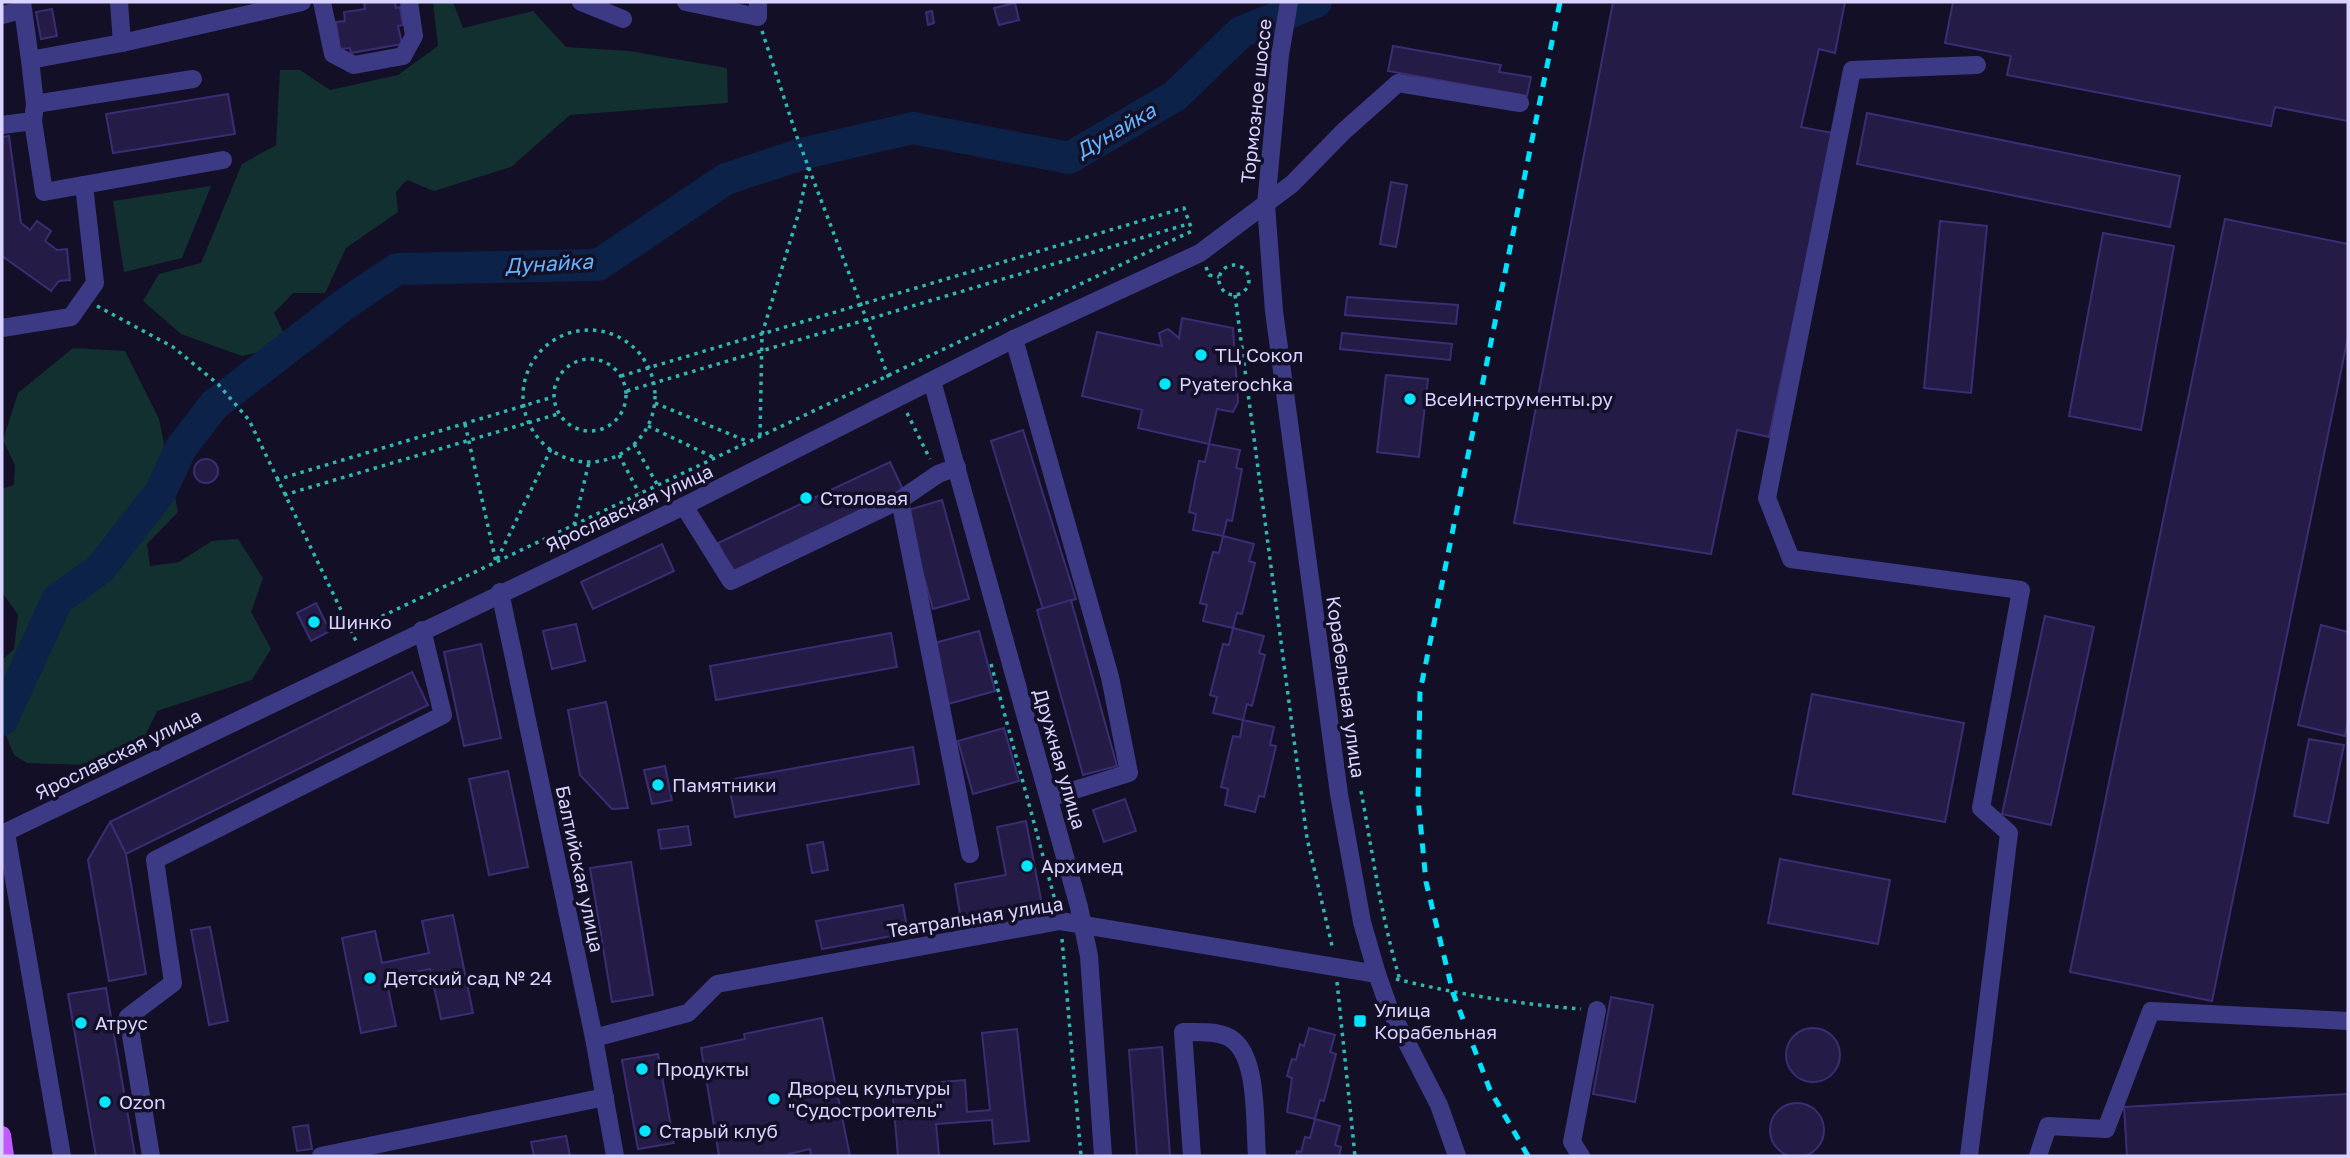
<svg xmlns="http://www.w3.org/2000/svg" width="2350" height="1158" font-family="'Golos Text',sans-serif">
  <rect width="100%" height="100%" fill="#130f26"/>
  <g fill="#12302f">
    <polygon points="433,2 453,2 463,28 533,11 566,47 629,51 727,68 728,103 570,115 511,167 434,191 407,180 396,192 398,212 346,248 325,293 293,293 274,313 284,334 272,349 242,356 181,334 143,301 159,274 201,263 242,164 276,145 280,70 300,70 330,90 398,75 438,46"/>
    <polygon points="211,186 182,258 124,272 113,201"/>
    <polygon points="73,348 125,351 159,419 178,512 147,544 150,566 179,562 212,541 238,539 263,578 251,612 271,649 252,680 157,711 144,738 86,765 27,763 14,755 2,725 2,660 14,649 18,615 2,592 2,489 14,485 15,465 3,440 18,393"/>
  </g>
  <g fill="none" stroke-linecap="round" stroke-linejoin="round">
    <polyline stroke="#0c2248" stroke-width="32" points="2,720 57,600 101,568 161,491 181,448 214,405 345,304 397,269 598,265 726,179 805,153 913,128 1069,158 1175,96 1241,32 1316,2"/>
  </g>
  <g fill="#241b47" stroke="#3b2d73" stroke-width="2">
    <polygon points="364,2 395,2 396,8 400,7 403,25 398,26 402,44 351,53 350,48 340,49 336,22 345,21 344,12 365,9"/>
    <polygon points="1613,2 1845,2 1835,53 1819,49 1801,127 1833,133 1769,437 1737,430 1711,554 1514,523"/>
    <polygon points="1953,2 2348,2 2348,121 2275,107 2271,126 2007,75 2011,56 1945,43"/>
    <polygon points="1015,3 1019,20 999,25 994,8"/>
    <polygon points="52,9 57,36 41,39 36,12"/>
    <polygon points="932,11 934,23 928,25 926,12"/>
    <polygon points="1393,46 1501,65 1499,72 1531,77 1527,96 1388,71"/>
    <polygon points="228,94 235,134 113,153 106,114"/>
    <polygon points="1867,113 2180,176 2170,227 1857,164"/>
    <polygon points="9,136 21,223 30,230 37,221 51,231 45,241 57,250 67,249 70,280 59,281 51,291 2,256 2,137"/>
    <polygon points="1391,182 1407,185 1396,247 1380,244"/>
    <polygon points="2225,219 2348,244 2348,337 2212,1001 2070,972"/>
    <polygon points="1940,221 1987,226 1971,393 1924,388"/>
    <polygon points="2103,233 2174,246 2141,430 2069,416"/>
    <polygon points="1347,297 1458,305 1456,324 1345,315"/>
    <polygon points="1182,318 1233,328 1238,402 1233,412 1217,409 1209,444 1138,428 1142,410 1082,396 1097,332 1162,346 1159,333 1168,329 1179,338"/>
    <polygon points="1342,333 1452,344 1450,360 1340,349"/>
    <polygon points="1386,375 1428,379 1419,457 1377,452"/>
    <polygon points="1023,430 1076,599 1043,609 991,441"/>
    <polygon points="1209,444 1240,450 1236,468 1242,469 1232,521 1227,520 1223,536 1193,530 1196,514 1189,512 1199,461 1205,462"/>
    <circle cx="206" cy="471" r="12"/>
    <polygon points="890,462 905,494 733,575 718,543"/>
    <polygon points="942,500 969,599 933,609 905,511"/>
    <polygon points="1223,536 1254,544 1249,561 1255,563 1242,614 1237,613 1233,628 1203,621 1207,605 1200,603 1213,552 1219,553"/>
    <polygon points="662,544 674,571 593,609 581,582"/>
    <polygon points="1071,600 1117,766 1083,775 1037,610"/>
    <polygon points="316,603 330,631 311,641 297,613"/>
    <polygon points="2045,616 2094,627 2051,825 2002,814"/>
    <polygon points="576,624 585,661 552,669 543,631"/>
    <polygon points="2321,625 2348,632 2348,722 2345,736 2298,725"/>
    <polygon points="1233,628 1264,636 1259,653 1265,655 1252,706 1247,704 1243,720 1213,713 1217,697 1210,695 1223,644 1229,645"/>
    <polygon points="979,631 995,691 948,704 931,644"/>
    <polygon points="891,633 897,667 716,700 710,666"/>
    <polygon points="481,644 501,738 464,746 444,652"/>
    <polygon points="412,672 428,705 126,854 110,822"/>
    <polygon points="1812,694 1964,723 1945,822 1793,794"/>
    <polygon points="606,702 628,808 612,809 580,775 568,710"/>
    <polygon points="1243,720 1274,727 1270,745 1276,746 1264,797 1259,796 1255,812 1225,805 1228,789 1221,787 1233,736 1240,737"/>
    <polygon points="1004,728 1019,781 973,794 958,741"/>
    <polygon points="2309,739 2344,745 2328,823 2294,816"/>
    <polygon points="913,747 919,784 735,817 728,780"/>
    <polygon points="665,766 672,800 652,804 644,770"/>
    <polygon points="508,771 528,867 489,875 469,779"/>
    <polygon points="1125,799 1136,831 1104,842 1093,810"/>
    <polygon points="1026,821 1042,905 961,920 955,884 1006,875 997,827"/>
    <polygon points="110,822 126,854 146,974 109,981 88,860"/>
    <polygon points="688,826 691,845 661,849 658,830"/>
    <polygon points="823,842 828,870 812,873 807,845"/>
    <polygon points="1780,859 1890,880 1878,944 1768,923"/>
    <polygon points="631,862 653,995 612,1002 590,868"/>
    <polygon points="903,905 908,933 822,949 816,921"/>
    <polygon points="453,915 473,1013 441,1019 430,969 386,978 396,1026 361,1033 342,938 375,931 382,963 429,953 422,921"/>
    <polygon points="210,927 228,1021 209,1025 191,930"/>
    <polygon points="106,988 135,1156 96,1156 68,994"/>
    <polygon points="1611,997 1653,1005 1635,1102 1593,1094"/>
    <polygon points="822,1018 850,1156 811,1156 810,1149 789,1154 790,1156 719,1156 701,1048 745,1039 744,1034"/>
    <polygon points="1309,1028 1335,1035 1330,1052 1336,1054 1324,1101 1320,1100 1315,1119 1287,1112 1292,1078 1287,1076 1292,1059 1296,1060 1300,1044 1304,1046"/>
    <circle cx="1813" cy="1055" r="27"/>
    <polygon points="1017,1029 1029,1141 994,1144 992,1120 936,1124 939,1156 898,1156 893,1098 931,1095 930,1083 965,1080 967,1112 990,1110 982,1033"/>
    <polygon points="1162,1047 1170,1156 1137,1156 1129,1050"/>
    <polygon points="658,1054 674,1143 638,1149 622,1060"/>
    <polygon points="2348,1094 2348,1156 2127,1156 2124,1107"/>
    <circle cx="1797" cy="1130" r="27"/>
    <polygon points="1315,1119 1340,1126 1335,1145 1341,1147 1339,1156 1296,1156 1297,1151 1301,1152 1305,1137 1310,1138"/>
    <polygon points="308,1125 312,1149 297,1151 293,1127"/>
    <polygon points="566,1136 570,1156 534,1156 531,1142"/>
  </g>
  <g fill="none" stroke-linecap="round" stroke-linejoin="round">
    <g stroke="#2fb8b0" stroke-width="3.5" stroke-dasharray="3.5 5" stroke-linecap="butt">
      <polyline points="762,31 797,137 890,381"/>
      <circle cx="1234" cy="280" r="15"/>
      <polyline points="1206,267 1209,275 1219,277"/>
      <polyline points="1235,295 1307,838 1333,950"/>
      <polyline points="97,306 173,347 218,384 249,420 357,643"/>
      <circle cx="589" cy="396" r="66"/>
      <circle cx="590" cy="395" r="36"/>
      <polyline points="621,376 1184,208 1192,230"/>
      <polyline points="627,391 1188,224"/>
      <polyline points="655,403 749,442"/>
      <polyline points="907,413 930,459"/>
      <polyline points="465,424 496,562 551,449"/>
      <polyline points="648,426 715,458"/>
      <polyline points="760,436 762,334 799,212 809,165"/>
      <polyline points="634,444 657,484"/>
      <polyline points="619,455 639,493"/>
      <polyline points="276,480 553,397"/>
      <polyline points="284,495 558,414"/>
      <polyline points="574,525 589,462"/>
      <polyline points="351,631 1192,231"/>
      <polyline points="991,664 1056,904"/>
      <path d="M 1361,791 C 1373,855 1381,917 1400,980"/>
      <polyline points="1062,939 1081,1156"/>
      <path d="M 1396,979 C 1457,994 1518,1004 1581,1009"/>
      <polyline points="1337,982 1355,1156"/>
    </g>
    <g stroke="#3d3a85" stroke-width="18">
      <polyline points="22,2 30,60 122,43 302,2"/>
      <polyline points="119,2 122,43"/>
      <polyline points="322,2 333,54 354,65 403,56 414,36 409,2"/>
      <polyline points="581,2 623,19"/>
      <polyline points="686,2 758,17 758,2"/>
      <polyline points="1289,2 1280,55 1266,205 1274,311 1339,794 1362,922 1377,974 1389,1008 1439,1105 1457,1156"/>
      <polyline points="2,15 22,10"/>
      <polyline points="30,60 35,104"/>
      <polyline points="193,79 35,104 33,121 44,192 223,160"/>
      <polyline points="2,125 33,121"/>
      <polyline points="2,328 71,317 95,283 84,185"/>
      <polyline points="1014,339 1110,677 1129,773 1049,798"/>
      <polyline points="932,381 1079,907 1089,956 1103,1156"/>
      <polyline points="900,500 970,854"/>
      <polyline points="684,506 731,581 900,500 938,474 957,467"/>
      <polyline points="500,592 594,1038 615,1156"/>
      <polyline points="6,833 62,1156"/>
      <polyline points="2,834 684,506 1014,339 1200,253 1292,184 1344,131 1398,83 1520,103"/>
      <polyline points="594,1038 688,1013 717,984 1060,921 1377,974"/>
      <polyline points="151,1156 128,1017 173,983 155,860 443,715 422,630"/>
      <polyline points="321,1156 605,1097"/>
      <path d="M 1192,1156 L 1183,1032 C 1197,1032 1213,1031 1226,1036 C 1260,1049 1254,1125 1257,1156"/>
      <polyline points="1581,1156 1572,1142 1597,1010"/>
      <polyline points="1969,1156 2009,833 1981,808 2021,590 1791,559 1767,498 1852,70 1977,65"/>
      <polyline points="2038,1156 2048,1126 2106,1129 2151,1011 2348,1021"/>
    </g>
    <polyline stroke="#c25bff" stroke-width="18" points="2,1135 5,1156"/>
    <polyline stroke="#00e5ff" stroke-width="5" stroke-dasharray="10 9" stroke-linecap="butt" points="1528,1156 1490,1090 1453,993 1426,882 1418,798 1420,692 1560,2"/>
  </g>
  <g fill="#00e5ff" stroke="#130f26" stroke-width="2.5">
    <circle cx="1201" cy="355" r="7"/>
    <circle cx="1165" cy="384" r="7"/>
    <circle cx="1410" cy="399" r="7"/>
    <circle cx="806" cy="498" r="7"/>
    <circle cx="314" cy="622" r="7"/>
    <circle cx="658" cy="785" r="7"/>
    <circle cx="1027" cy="866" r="7"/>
    <circle cx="370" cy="978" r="7"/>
    <rect x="1353" y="1014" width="14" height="14" rx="3.5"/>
    <circle cx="81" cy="1023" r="7"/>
    <circle cx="642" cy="1069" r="7"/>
    <circle cx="774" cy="1099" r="7"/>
    <circle cx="105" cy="1102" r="7"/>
    <circle cx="645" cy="1131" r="7"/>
  </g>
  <g text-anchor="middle" stroke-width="7" stroke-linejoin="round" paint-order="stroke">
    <g font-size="19" fill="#d9d4ff" stroke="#130f26">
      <text transform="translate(1256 101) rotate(-84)" y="7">Тормозное шоссе</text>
      <text transform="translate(629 508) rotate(-25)" y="7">Ярославская улица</text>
      <text transform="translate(1346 687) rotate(82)" y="7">Корабельная улица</text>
      <text transform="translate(118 754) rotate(-26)" y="7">Ярославская улица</text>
      <text transform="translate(1060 759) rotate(74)" y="7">Дружная улица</text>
      <text transform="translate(580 869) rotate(78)" y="7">Балтийская улица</text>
      <text transform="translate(975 917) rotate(-9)" y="7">Театральная улица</text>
    </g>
    <g font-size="19" fill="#d9d4ff" stroke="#130f26" text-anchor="start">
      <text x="1215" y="362">ТЦ Сокол</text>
      <text x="1179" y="391">Pyaterochka</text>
      <text x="1424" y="406">ВсеИнструменты.ру</text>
      <text x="820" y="505">Столовая</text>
      <text x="328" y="629">Шинко</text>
      <text x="672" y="792">Памятники</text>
      <text x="1041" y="873">Архимед</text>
      <text x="384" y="985">Детский сад № 24</text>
      <text x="1374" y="1017">Улица<tspan x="1374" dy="22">Корабельная</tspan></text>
      <text x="95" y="1030">Атрус</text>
      <text x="656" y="1076">Продукты</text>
      <text x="788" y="1095">Дворец культуры<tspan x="788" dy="22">"Судостроитель"</tspan></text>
      <text x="119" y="1109">Ozon</text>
      <text x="659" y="1138">Старый клуб</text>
    </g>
    <g font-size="21" font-style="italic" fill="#62b6ff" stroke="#130f26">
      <text transform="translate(1116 131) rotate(-30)" y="7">Дунайка</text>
      <text transform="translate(549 264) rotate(-3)" y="7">Дунайка</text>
    </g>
  </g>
  <rect width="2350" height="1158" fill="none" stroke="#d9d4ff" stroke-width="7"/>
</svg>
